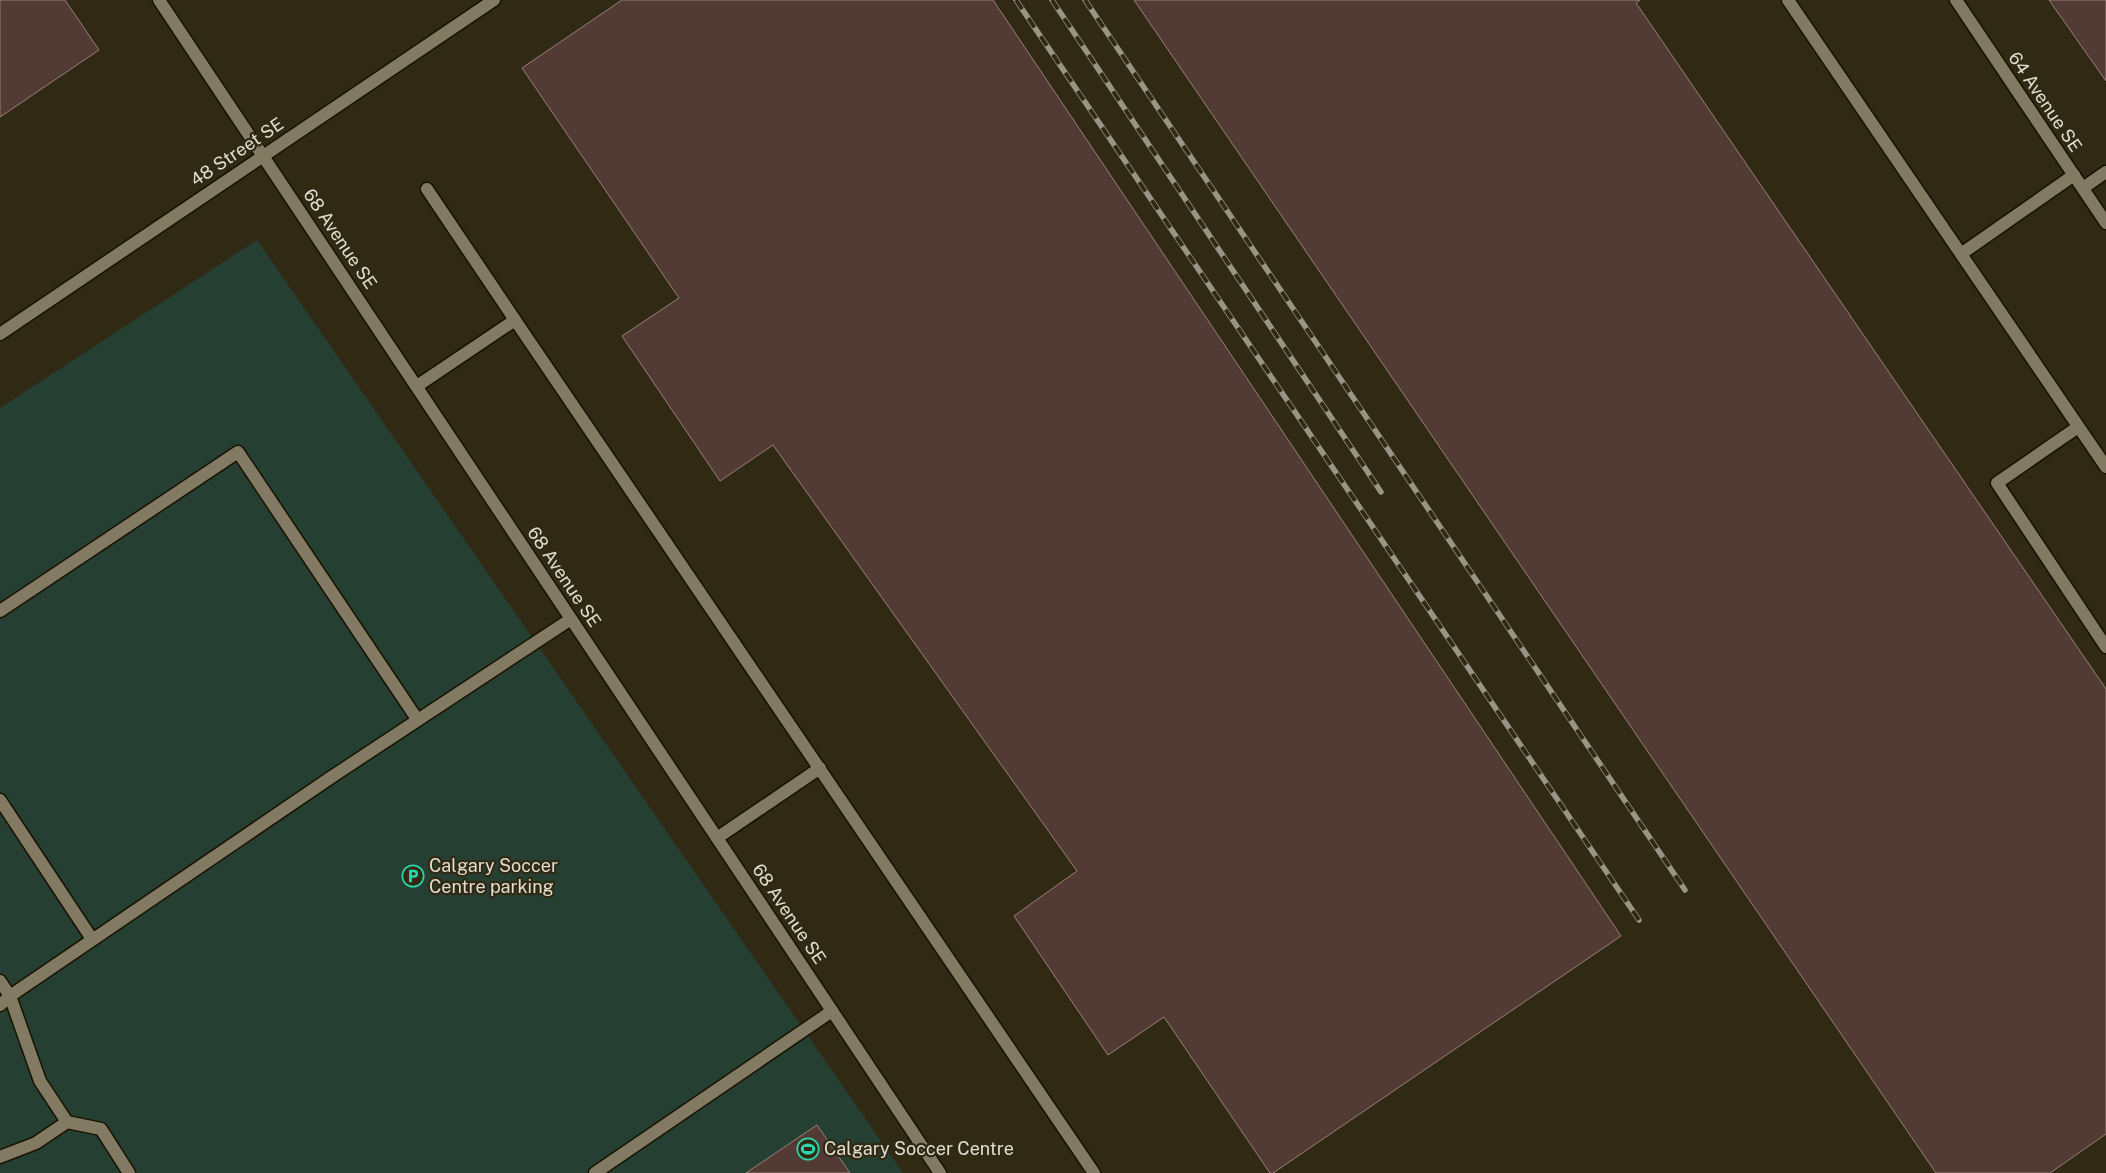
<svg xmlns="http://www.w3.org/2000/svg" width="2106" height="1173" font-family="'Public Sans',sans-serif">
  <rect width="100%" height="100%" fill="#302914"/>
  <polygon fill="#254033" points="257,240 903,1173 0,1173 0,408"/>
  <g fill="#533b35" stroke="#9b7f78">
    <polygon points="0,0 65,0 99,50 0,117"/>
    <polygon points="622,0 993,0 1621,936 1273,1173 1270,1173 1164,1017 1108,1055 1014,916 1077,871 773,445 720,481 622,336 679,298 522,68"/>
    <polygon points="1134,0 1640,0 1636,3 2106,689 2106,1134 2050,1173 1936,1173"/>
    <polygon points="2049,0 2106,0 2106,81"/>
    <polygon points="817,1125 850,1173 746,1173"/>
  </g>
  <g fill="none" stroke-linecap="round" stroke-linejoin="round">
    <g stroke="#181201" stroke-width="15">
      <g id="service">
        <polyline points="1788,0 2106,467"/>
        <polyline points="2083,188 2106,172"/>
        <polyline points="1961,254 2074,175"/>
        <polyline points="515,320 1094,1173"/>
        <polyline points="417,386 515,320 427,189"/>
        <polyline points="2078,427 1997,483 2106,647"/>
        <polyline points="0,611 238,452 417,719"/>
        <polyline points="0,800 92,939"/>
        <polyline points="717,838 820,768"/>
        <polyline points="0,981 10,996 40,1081 67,1122 101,1129 129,1173"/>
        <polyline points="0,1005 10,996 333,776 571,619"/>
        <polyline points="0,1157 36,1143 67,1122"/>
        <polyline points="595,1173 832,1011"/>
      </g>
    </g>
    <g stroke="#181201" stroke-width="15">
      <g id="minor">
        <polyline points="159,0 940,1173"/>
        <polyline points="1956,0 2106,223"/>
        <polyline points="0,334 494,0"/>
      </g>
    </g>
    <use href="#service" stroke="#827a62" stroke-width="12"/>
    <use href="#minor" stroke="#827a62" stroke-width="12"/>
    <g stroke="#999484" stroke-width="5.5">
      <g id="rail">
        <polyline points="1016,0 1639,920"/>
        <polyline points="1052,0 1381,492"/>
        <polyline points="1085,0 1685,890"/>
      </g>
    </g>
    <use href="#rail" stroke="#302914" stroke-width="4" stroke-dasharray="11" stroke-linecap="butt"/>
  </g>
  <defs>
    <g id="parking-ring" transform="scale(1.125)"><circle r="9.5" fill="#302914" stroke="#2ed4ab" stroke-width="1.5"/><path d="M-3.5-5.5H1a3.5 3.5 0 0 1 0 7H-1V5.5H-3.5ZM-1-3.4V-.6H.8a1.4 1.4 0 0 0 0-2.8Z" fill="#2ed4ab"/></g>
    <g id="stadium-ring" transform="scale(1.125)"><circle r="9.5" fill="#302914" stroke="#2ed4ab" stroke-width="1.5"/><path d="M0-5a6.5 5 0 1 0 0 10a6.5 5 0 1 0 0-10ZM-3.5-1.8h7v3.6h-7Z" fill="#2ed4ab"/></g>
  </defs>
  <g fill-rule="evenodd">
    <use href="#parking-ring" x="413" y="876"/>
    <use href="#stadium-ring" x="808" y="1149"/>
  </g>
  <g text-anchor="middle" stroke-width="4.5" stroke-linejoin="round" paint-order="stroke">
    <g font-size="18" fill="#e1ddd0" stroke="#302914">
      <text transform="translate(2045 102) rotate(56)" y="6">64 Avenue SE</text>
      <text transform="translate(237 152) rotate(-34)" y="6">48 Street SE</text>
      <text transform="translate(340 239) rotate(56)" y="6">68 Avenue SE</text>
      <text transform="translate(564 577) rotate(56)" y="6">68 Avenue SE</text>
      <text transform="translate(789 914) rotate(56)" y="6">68 Avenue SE</text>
    </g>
    <g font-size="18" fill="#e1ddd0" stroke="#302914" text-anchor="start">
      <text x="429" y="872">Calgary Soccer<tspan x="429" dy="21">Centre parking</tspan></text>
      <text x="824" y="1155">Calgary Soccer Centre</text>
    </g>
  </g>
</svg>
